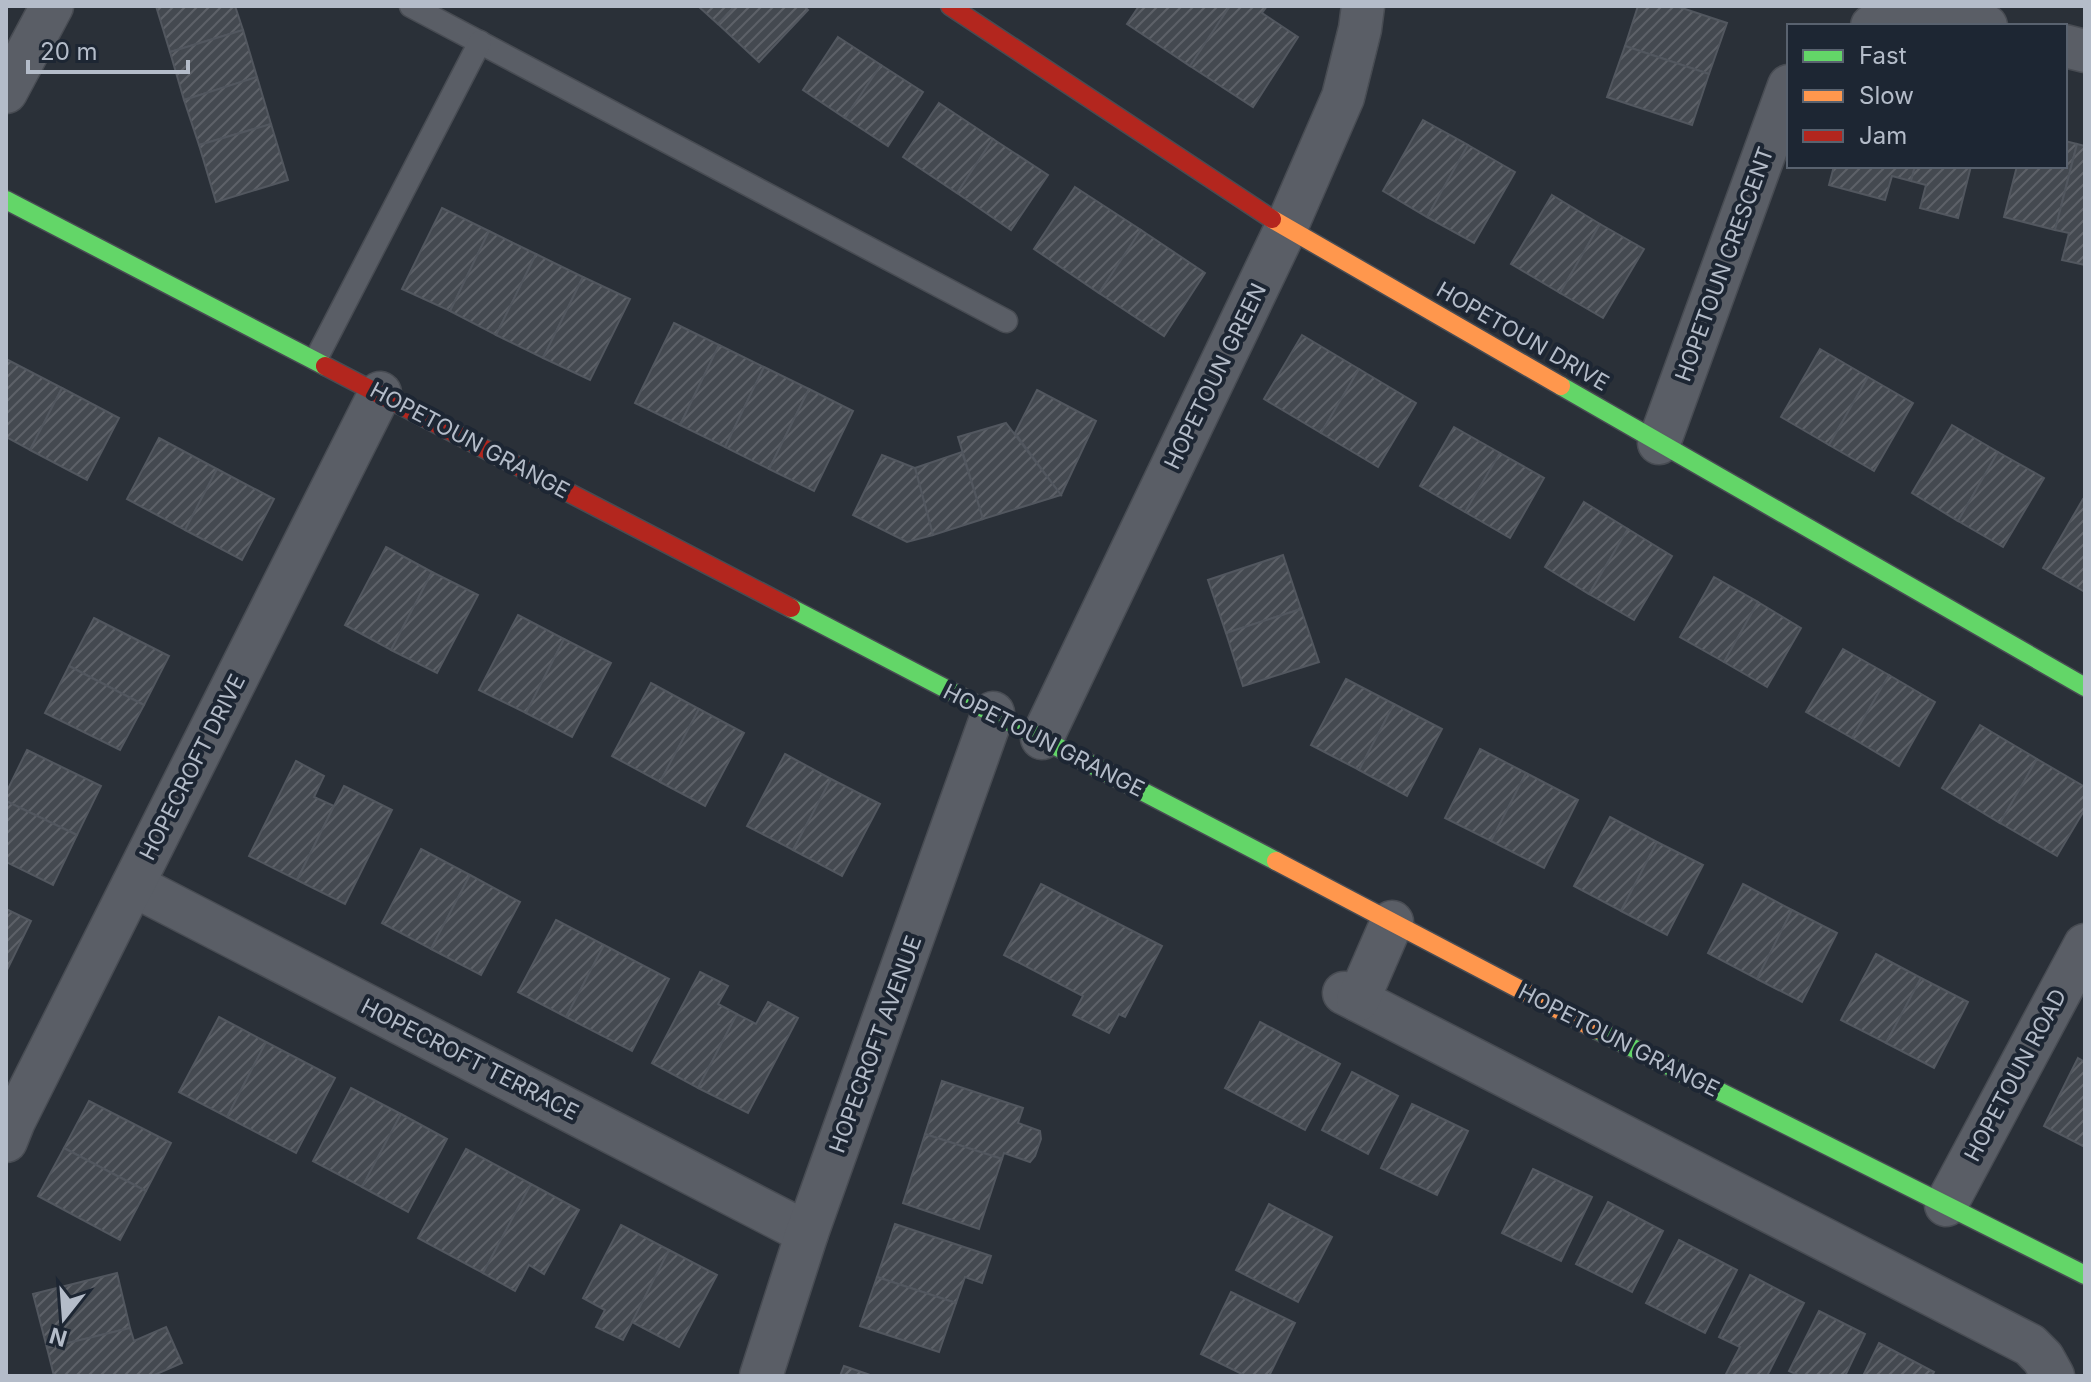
<svg xmlns="http://www.w3.org/2000/svg" width="2091" height="1382" font-family="Inter,sans-serif">
  <defs>
    <pattern id="building-hatch" width="6" height="6" patternUnits="userSpaceOnUse" patternTransform="scale(2)"><rect width="6" height="6" fill="#444950"/><path d="M-1 1l2-2M0 6l6-6M5 7l2-2" fill="none" stroke="#5d6168"/></pattern>
  </defs>
  <rect width="100%" height="100%" fill="#2a3038"/>
  <g fill="url(#building-hatch)" stroke="#52575f" stroke-width="2">
    <polygon points="156,6 235,6 243,30 170,52"/>
    <polygon points="698,6 735,6 718,24"/>
    <polygon points="735,6 804,6 808,10 759,62 718,24"/>
    <polygon points="1139,6 1230,6 1190,66 1127,24"/>
    <polygon points="1230,6 1267,6 1262,13 1298,37 1253,107 1190,66"/>
    <polygon points="1638,6 1676,6 1727,23 1709,74 1625,46"/>
    <polygon points="243,30 257,77 184,100 170,52"/>
    <polygon points="838,37 881,65 845,118 803,90"/>
    <polygon points="1625,46 1709,74 1692,125 1607,97"/>
    <polygon points="881,65 923,92 888,146 845,118"/>
    <polygon points="257,77 271,124 199,145 184,100"/>
    <polygon points="939,103 993,139 957,193 903,157"/>
    <polygon points="1423,120 1468,145 1427,217 1383,191"/>
    <polygon points="271,124 288,180 216,202 199,145"/>
    <polygon points="993,139 1048,175 1011,230 957,193"/>
    <polygon points="2065,141 2077,144 2055,230 2004,217 2017,166 2065,166"/>
    <polygon points="2077,144 2085,146 2085,265 2062,260 2069,233 2055,230"/>
    <polygon points="1468,145 1515,172 1474,243 1427,217"/>
    <polygon points="1834,166 1915,166 1911,181 1892,176 1885,200 1829,185"/>
    <polygon points="1915,166 1971,166 1958,218 1920,208 1926,185 1911,181"/>
    <polygon points="1075,187 1141,230 1099,293 1034,249"/>
    <polygon points="1552,195 1600,224 1560,293 1511,264"/>
    <polygon points="442,208 489,231 450,311 402,289"/>
    <polygon points="1600,224 1644,249 1603,318 1560,293"/>
    <polygon points="1141,230 1205,273 1164,336 1099,293"/>
    <polygon points="489,231 536,254 496,335 450,311"/>
    <polygon points="536,254 583,277 543,358 496,335"/>
    <polygon points="583,277 630,299 590,380 543,358"/>
    <polygon points="674,323 719,345 680,425 635,403"/>
    <polygon points="1302,335 1359,369 1321,433 1264,399"/>
    <polygon points="719,345 764,367 725,447 680,425"/>
    <polygon points="1820,349 1868,377 1829,445 1781,417"/>
    <polygon points="6,359 62,388 30,450 6,437"/>
    <polygon points="764,367 809,389 769,469 725,447"/>
    <polygon points="1359,369 1416,403 1378,467 1321,433"/>
    <polygon points="1868,377 1913,403 1874,471 1829,445"/>
    <polygon points="62,388 119,418 87,480 30,450"/>
    <polygon points="809,389 853,411 814,491 769,469"/>
    <polygon points="1037,390 1096,421 1061,495 1015,433"/>
    <polygon points="1006,423 1061,495 983,519 958,437"/>
    <polygon points="1952,425 1998,452 1958,521 1912,493"/>
    <polygon points="1454,427 1500,453 1465,512 1420,486"/>
    <polygon points="159,438 217,469 185,530 127,499"/>
    <polygon points="962,452 983,519 933,535 915,468"/>
    <polygon points="1998,452 2044,478 2003,547 1958,521"/>
    <polygon points="1500,453 1544,478 1510,538 1465,512"/>
    <polygon points="882,455 915,468 933,535 907,542 853,515"/>
    <polygon points="217,469 274,499 242,560 185,530"/>
    <polygon points="2083,499 2085,500 2085,592 2043,568"/>
    <polygon points="1584,502 1628,529 1589,594 1545,567"/>
    <polygon points="1628,529 1672,556 1634,620 1589,594"/>
    <polygon points="386,547 432,572 391,650 345,625"/>
    <polygon points="1283,555 1301,609 1226,633 1208,580"/>
    <polygon points="432,572 478,595 437,673 391,650"/>
    <polygon points="1714,577 1758,602 1724,662 1680,637"/>
    <polygon points="1758,602 1801,628 1767,687 1724,662"/>
    <polygon points="1301,609 1319,662 1243,686 1226,633"/>
    <polygon points="518,615 564,639 526,713 479,690"/>
    <polygon points="94,618 169,656 144,705 69,666"/>
    <polygon points="564,639 611,663 572,737 526,713"/>
    <polygon points="1843,649 1889,675 1852,738 1806,712"/>
    <polygon points="69,666 144,705 120,750 45,713"/>
    <polygon points="1889,675 1935,702 1899,766 1852,738"/>
    <polygon points="1346,679 1394,704 1359,770 1311,745"/>
    <polygon points="651,683 699,709 660,782 612,756"/>
    <polygon points="1394,704 1442,729 1407,796 1359,770"/>
    <polygon points="699,709 744,733 705,806 660,782"/>
    <polygon points="1980,725 2037,759 2000,823 1942,788"/>
    <polygon points="1480,749 1526,773 1491,841 1445,818"/>
    <polygon points="27,750 101,786 77,835 6,801 6,793"/>
    <polygon points="785,754 831,779 793,850 747,826"/>
    <polygon points="2037,759 2085,787 2085,809 2057,856 2000,823"/>
    <polygon points="296,761 324,776 314,797 334,806 297,880 249,856"/>
    <polygon points="1526,773 1578,800 1544,868 1491,841"/>
    <polygon points="831,779 880,804 842,876 793,850"/>
    <polygon points="344,786 392,810 345,904 297,880"/>
    <polygon points="6,801 77,835 53,885 6,862"/>
    <polygon points="1610,817 1657,842 1621,911 1574,886"/>
    <polygon points="1657,842 1703,865 1667,935 1621,911"/>
    <polygon points="421,849 470,875 431,949 382,923"/>
    <polygon points="470,875 520,902 481,975 431,949"/>
    <polygon points="1041,884 1162,946 1125,1017 1119,1014 1109,1033 1073,1015 1083,996 1004,955"/>
    <polygon points="1743,884 1792,910 1757,979 1708,953"/>
    <polygon points="6,909 31,921 7,970 6,970"/>
    <polygon points="1792,910 1837,933 1802,1002 1757,979"/>
    <polygon points="556,920 604,945 566,1017 518,992"/>
    <polygon points="604,945 669,979 632,1051 566,1017"/>
    <polygon points="1876,954 1921,978 1886,1043 1841,1020"/>
    <polygon points="700,972 728,986 718,1004 737,1014 698,1088 652,1063"/>
    <polygon points="1921,978 1968,1002 1934,1068 1886,1043"/>
    <polygon points="768,1002 798,1018 748,1113 698,1088 737,1014 756,1024"/>
    <polygon points="219,1017 266,1042 227,1117 179,1092"/>
    <polygon points="1260,1022 1340,1064 1305,1130 1225,1088"/>
    <polygon points="266,1042 335,1078 296,1153 227,1117"/>
    <polygon points="2078,1058 2085,1062 2085,1147 2044,1126"/>
    <polygon points="1352,1072 1398,1096 1368,1154 1322,1130"/>
    <polygon points="942,1081 1023,1108 1018,1123 1040,1131 1041,1139 1035,1156 1030,1162 1004,1153 1002,1159 925,1134"/>
    <polygon points="351,1088 401,1114 362,1187 313,1161"/>
    <polygon points="89,1101 171,1143 146,1191 64,1148"/>
    <polygon points="1412,1104 1468,1131 1437,1195 1381,1168"/>
    <polygon points="401,1114 447,1139 408,1212 362,1187"/>
    <polygon points="925,1134 1002,1159 979,1229 903,1203"/>
    <polygon points="64,1148 146,1191 120,1240 38,1196"/>
    <polygon points="466,1149 531,1184 483,1273 418,1238"/>
    <polygon points="1533,1169 1592,1197 1561,1261 1502,1233"/>
    <polygon points="531,1184 579,1210 544,1274 529,1265 515,1291 483,1273"/>
    <polygon points="1608,1202 1663,1231 1632,1292 1576,1264"/>
    <polygon points="1269,1204 1332,1237 1298,1302 1236,1270"/>
    <polygon points="895,1224 991,1256 982,1283 965,1277 956,1303 877,1277"/>
    <polygon points="621,1225 669,1250 623,1340 596,1327 605,1310 583,1298"/>
    <polygon points="1679,1240 1737,1270 1705,1333 1646,1303"/>
    <polygon points="669,1250 717,1275 679,1347 632,1322"/>
    <polygon points="117,1273 130,1328 47,1348 33,1294"/>
    <polygon points="1750,1275 1804,1303 1767,1376 1725,1376 1740,1347 1719,1337"/>
    <polygon points="877,1277 956,1303 939,1352 860,1326"/>
    <polygon points="1231,1292 1295,1323 1269,1376 1246,1376 1201,1354"/>
    <polygon points="1819,1311 1865,1334 1845,1376 1800,1376 1789,1371"/>
    <polygon points="166,1327 182,1363 152,1376 54,1376 47,1348 130,1328 134,1341"/>
    <polygon points="1879,1343 1934,1372 1932,1376 1863,1376"/>
    <polygon points="844,1366 873,1376 840,1376"/>
  </g>
  <g fill="none" stroke-linecap="round" stroke-linejoin="round">
    <g stroke="#484c53" stroke-width="25">
      <g id="lane">
        <polyline points="411,6 1006,321"/>
        <polyline points="316,359 480,42"/>
      </g>
    </g>
    <g stroke="#484c53" stroke-width="45">
      <g id="street">
        <polyline points="1872,26 1889,20 1940,15 1986,26"/>
        <polyline points="2065,46 2085,51"/>
        <polyline points="6,92 52,6"/>
        <polyline points="1659,443 1789,86"/>
        <polyline points="1042,738 1286,228 1343,97 1360,29 1363,6"/>
        <polyline points="133,885 807,1233"/>
        <polyline points="1344,993 2030,1345 2043,1358 2053,1376"/>
        <polyline points="1358,1000 1392,922"/>
        <polyline points="6,1141 14,1121 380,393"/>
        <polyline points="1946,1205 2085,945"/>
        <polyline points="761,1376 807,1233 993,713"/>
      </g>
    </g>
    <g stroke="#484c53" stroke-width="21">
      <g id="fast">
        <polyline points="6,200 325,366"/>
        <polyline points="1561,386 2085,687"/>
        <polyline points="791,608 1276,861"/>
        <polyline points="1597,1030 2085,1275"/>
      </g>
    </g>
    <g stroke="#484c53" stroke-width="21">
      <g id="slow">
        <polyline points="1272,219 1561,386"/>
        <polyline points="1276,861 1597,1030"/>
      </g>
    </g>
    <g stroke="#484c53" stroke-width="21">
      <g id="jam">
        <polyline points="950,6 1272,219"/>
        <polyline points="325,366 791,608"/>
      </g>
    </g>
    <use href="#lane" stroke="#5a5e66" stroke-width="22"/>
    <use href="#street" stroke="#5a5e66" stroke-width="42"/>
    <use href="#fast" stroke="#63d668" stroke-width="18"/>
    <use href="#slow" stroke="#ff974d" stroke-width="18"/>
    <use href="#jam" stroke="#b3261e" stroke-width="18"/>
  </g>
  <g text-anchor="middle" stroke-width="8" stroke-linejoin="round" paint-order="stroke">
    <g font-size="22" fill="#b4bcc9" stroke="#1d2633">
      <text transform="translate(1724 264) rotate(-70)" y="8">HOPETOUN CRESCENT</text>
      <text transform="translate(1523 336) rotate(30)" y="8">HOPETOUN DRIVE</text>
      <text transform="translate(1215 376) rotate(-64)" y="8">HOPETOUN GREEN</text>
      <text transform="translate(470 440) rotate(28)" y="8">HOPETOUN GRANGE</text>
      <text transform="translate(1044 740) rotate(27)" y="8">HOPETOUN GRANGE</text>
      <text transform="translate(192 767) rotate(-63)" y="8">HOPECROFT DRIVE</text>
      <text transform="translate(1619 1040) rotate(27)" y="8">HOPETOUN GRANGE</text>
      <text transform="translate(875 1044) rotate(-70)" y="8">HOPECROFT AVENUE</text>
      <text transform="translate(470 1059) rotate(27)" y="8">HOPECROFT TERRACE</text>
      <text transform="translate(2015 1075) rotate(-62)" y="8">HOPETOUN ROAD</text>
    </g>
  </g>
  <rect width="2091" height="1382" fill="none" stroke="#b4bcc9" stroke-width="16"/>
  <rect x="1787" y="24" width="280" height="144" fill="#1d2633" stroke="#59626f" stroke-width="2"/>
  <rect x="1803" y="50" width="40" height="12" fill="#63d668" stroke="#59626f" stroke-width="2"/>
  <text x="1859" y="64" font-size="24" fill="#b4bcc9">Fast</text>
  <rect x="1803" y="90" width="40" height="12" fill="#ff974d" stroke="#59626f" stroke-width="2"/>
  <text x="1859" y="104" font-size="24" fill="#b4bcc9">Slow</text>
  <rect x="1803" y="130" width="40" height="12" fill="#b3261e" stroke="#59626f" stroke-width="2"/>
  <text x="1859" y="144" font-size="24" fill="#b4bcc9">Jam</text>
  <g transform="translate(64 1318) rotate(197)" stroke="#1d2633" stroke-width="6" paint-order="stroke">
  <path d="M0-6L14 30L0 20L-14 30Z" fill="#b4bcc9"/>
  <text y="-12" font-size="22" font-weight="bold" text-anchor="middle" fill="#b4bcc9">N</text>
  </g>
  <path d="M28 60v12h160v-12" fill="none" stroke="#b4bcc9" stroke-width="4"/>
  <text x="40" y="60" font-size="24" fill="#b4bcc9" stroke="#1d2633" stroke-width="6" paint-order="stroke">20 m</text>
</svg>
